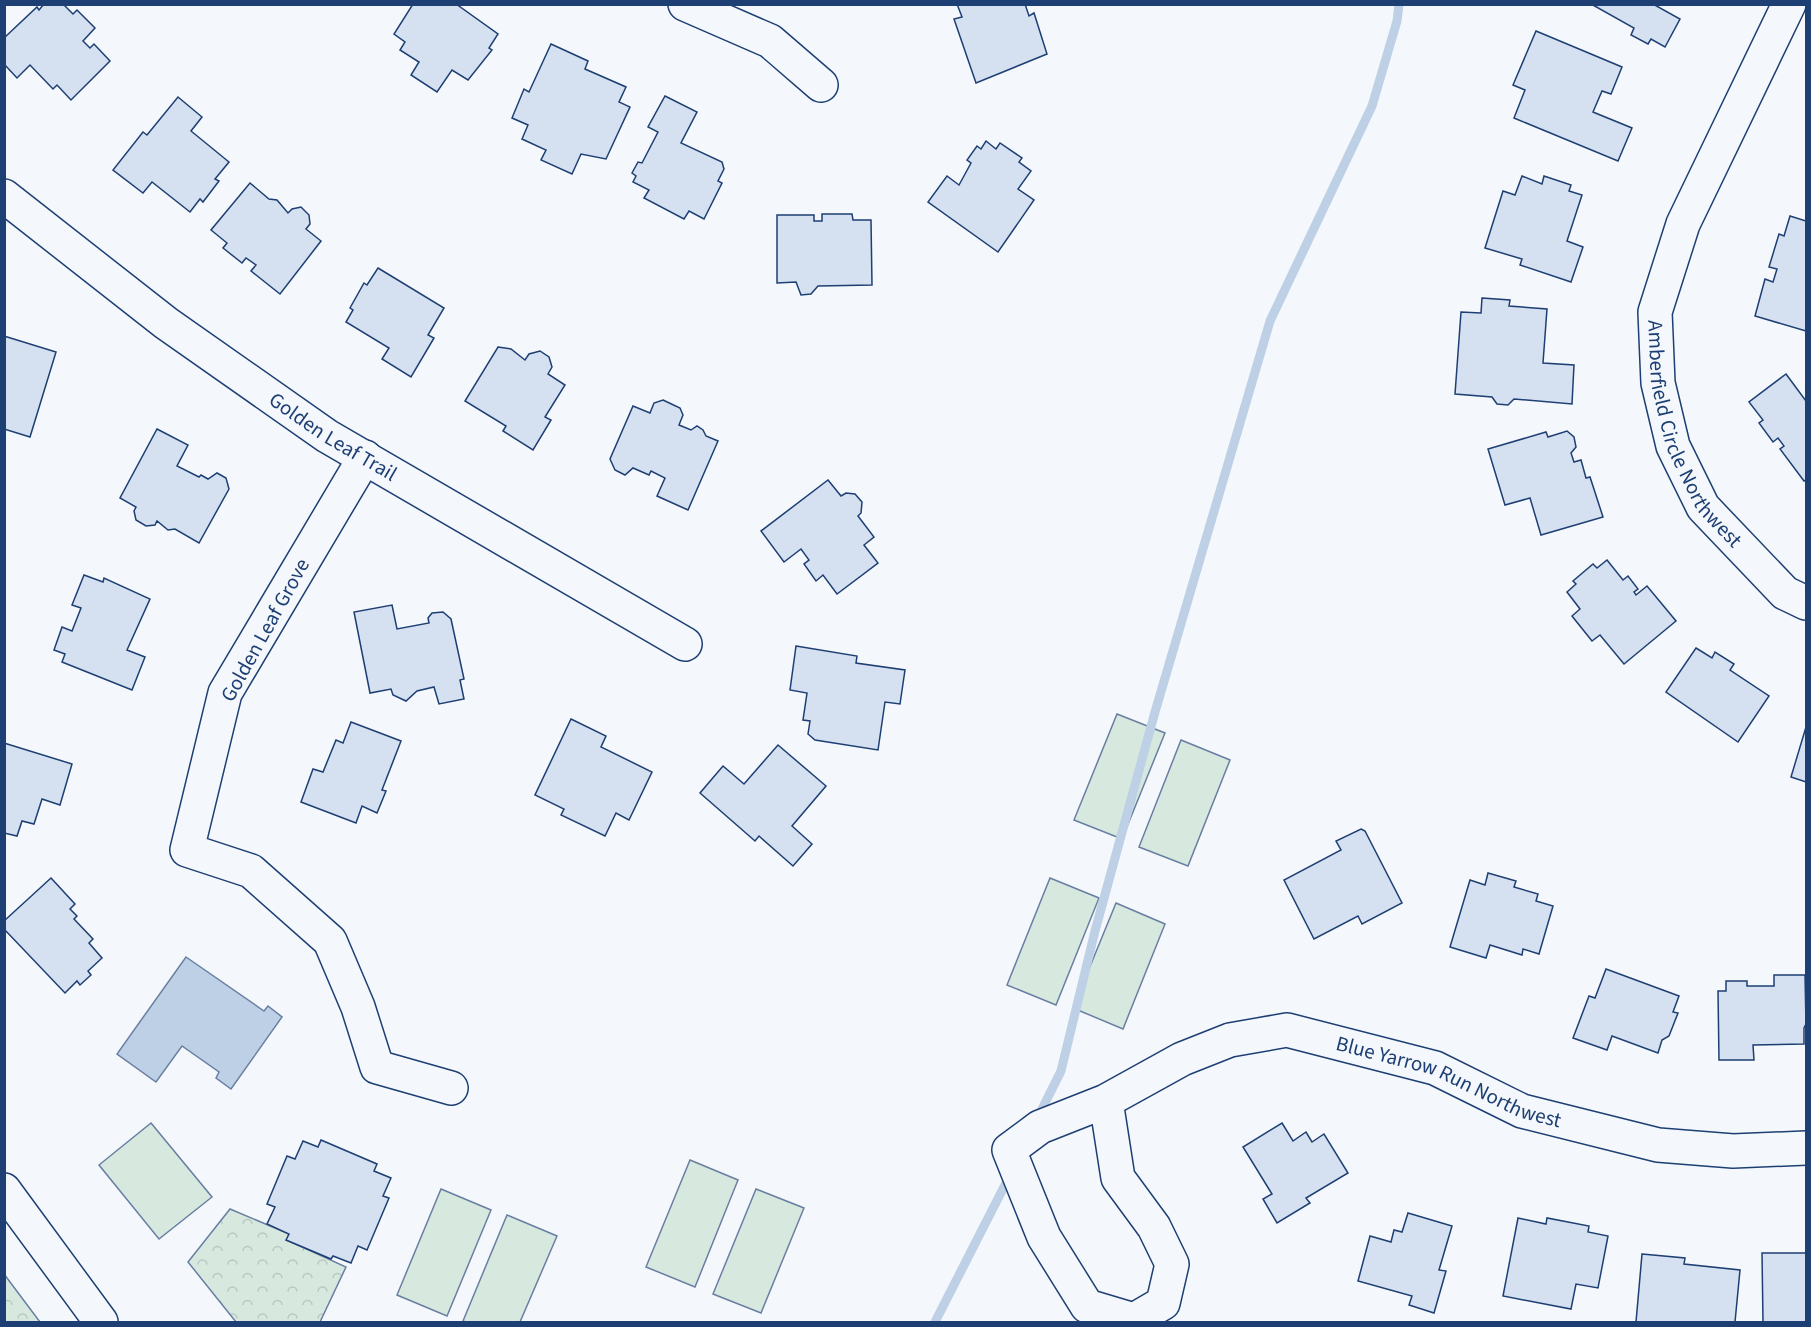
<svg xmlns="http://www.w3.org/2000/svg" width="1811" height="1327" font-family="'Source Sans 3',sans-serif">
  <defs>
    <pattern id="forest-crowns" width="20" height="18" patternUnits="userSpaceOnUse" patternTransform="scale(1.5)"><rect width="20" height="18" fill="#d7e8df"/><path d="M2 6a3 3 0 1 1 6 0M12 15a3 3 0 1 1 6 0" fill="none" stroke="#b8c8c3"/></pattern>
  </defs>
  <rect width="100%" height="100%" fill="#f4f7fb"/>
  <g fill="url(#forest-crowns)" stroke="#687fa3" stroke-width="1.5">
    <polygon points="230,1209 289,1234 287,1240 346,1267 320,1322 236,1322 188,1262"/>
    <polygon points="4,1274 40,1322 5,1322"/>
  </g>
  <g fill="#d7e8df" stroke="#687fa3" stroke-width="1.5">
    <polygon points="1117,714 1165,733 1122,839 1074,820"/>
    <polygon points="1181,740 1230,760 1188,866 1139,847"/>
    <polygon points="1050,878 1099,898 1056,1005 1007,985"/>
    <polygon points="1116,903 1165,924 1123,1029 1073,1008"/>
    <polygon points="151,1123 212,1197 159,1239 99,1165"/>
    <polygon points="690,1160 738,1180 695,1287 646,1267"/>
    <polygon points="441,1189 491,1210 447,1316 397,1295"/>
    <polygon points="756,1189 804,1208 761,1313 713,1294"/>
    <polygon points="507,1215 557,1236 520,1322 466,1322 463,1321"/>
  </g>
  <polygon fill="#bed0e5" stroke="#687fa3" stroke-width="1.5" points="186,957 264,1011 268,1006 282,1017 231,1089 216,1078 219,1072 182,1046 156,1082 117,1054"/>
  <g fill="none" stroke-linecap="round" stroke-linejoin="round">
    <g stroke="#bed0e5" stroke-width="9">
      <polyline points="1037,1119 1061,1071 1095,931 1155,712 1270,321 1372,106 1397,21 1399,4"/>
      <polyline points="935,1322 1010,1175"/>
    </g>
  </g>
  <g fill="#d5e0f0" stroke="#1d3f73" stroke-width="1.5">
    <polygon points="44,4 63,4 73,14 77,10 95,28 83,41 90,48 94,44 110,61 71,100 57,85 53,89 30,65 17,78 4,64 4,38 37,7 39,10"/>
    <polygon points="413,4 456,4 498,34 489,48 492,50 468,80 452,70 437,92 411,75 419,62 400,50 405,42 394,34"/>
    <polygon points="957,4 1025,4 1029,16 1034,13 1047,54 976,83 954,19 962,17"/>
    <polygon points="1591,4 1653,4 1680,19 1665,47 1651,39 1648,44 1631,35 1634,28"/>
    <polygon points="1536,31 1622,67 1611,94 1602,91 1593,112 1632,128 1618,161 1514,118 1525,90 1513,85"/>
    <polygon points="551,44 588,61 585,69 626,87 619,102 630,107 606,159 581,154 572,174 541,160 546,150 522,139 528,125 512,118 524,89 529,92"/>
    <polygon points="665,96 697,112 681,143 722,162 724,169 718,181 722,183 704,219 689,211 684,219 644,198 649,190 633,182 636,176 632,173 638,162 642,163 658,132 648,127"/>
    <polygon points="178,97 202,117 191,131 229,162 215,179 219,181 203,202 200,199 190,212 152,182 143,193 113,170 143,132 147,135"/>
    <polygon points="986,141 996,149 1000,143 1022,158 1019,162 1031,171 1018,189 1034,200 998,252 928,202 947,176 959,185 971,163 967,160 977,146 981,149"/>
    <polygon points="1522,176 1542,184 1544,176 1571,185 1569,191 1582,195 1567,241 1583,247 1571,282 1520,265 1522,259 1485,248 1503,191 1515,195"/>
    <polygon points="250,183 269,199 277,200 288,213 292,209 301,207 309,215 310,224 306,229 321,241 280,294 251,271 256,265 246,258 242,263 223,248 227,243 211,230"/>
    <polygon points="822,214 852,214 853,220 871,220 872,285 818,286 811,294 801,295 796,282 777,283 777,215 814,215 814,221 822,221"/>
    <polygon points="1790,216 1806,221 1806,331 1755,316 1765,279 1773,282 1777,269 1769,267 1779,234 1784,236"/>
    <polygon points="378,268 444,308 428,335 434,338 411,377 382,359 389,348 346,322 353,310 350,308 364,283 367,285"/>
    <polygon points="1482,298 1510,300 1509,306 1547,309 1543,363 1574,365 1572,404 1514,399 1508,405 1497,404 1492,397 1455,394 1461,312 1481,313"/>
    <polygon points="4,336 56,352 30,437 4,429"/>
    <polygon points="498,347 511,349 525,360 529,354 540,351 549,357 552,367 548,374 565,385 545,417 551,420 533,450 503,431 506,426 465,401"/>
    <polygon points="1786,374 1806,401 1806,480 1804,481 1780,449 1784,446 1778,438 1773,442 1759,423 1763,420 1749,402"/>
    <polygon points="663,400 680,408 683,415 679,425 691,430 697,426 703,430 706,436 718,441 688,510 657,496 665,478 651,471 649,475 633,468 625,475 615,470 610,459 633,406 650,413 654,403"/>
    <polygon points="157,429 188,445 177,466 199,477 201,475 208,479 217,473 226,478 229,489 199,543 175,529 168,530 157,521 155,525 146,526 136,520 134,511 136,507 120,498"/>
    <polygon points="1567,431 1574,437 1576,447 1571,453 1574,462 1581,460 1586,478 1590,477 1603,517 1541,535 1530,498 1505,505 1488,449 1546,432 1548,437"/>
    <polygon points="828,480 841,496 846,493 855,494 862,502 861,513 858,516 874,537 864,545 878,563 837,594 823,575 816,581 804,564 809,560 801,549 784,562 761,531"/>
    <polygon points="1607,560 1623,580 1628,576 1638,589 1634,592 1636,595 1647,586 1676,621 1624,664 1600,635 1592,641 1572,616 1580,609 1567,592 1576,584 1573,581 1593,564 1597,568"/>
    <polygon points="84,575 103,582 104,578 150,599 127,650 145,657 132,690 62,662 65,654 54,650 62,627 72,631 81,608 72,605"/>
    <polygon points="392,605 397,629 429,623 428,618 432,613 443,612 451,619 464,679 460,680 464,699 439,704 434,687 417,691 406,701 393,695 391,689 370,693 354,612"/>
    <polygon points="796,646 857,656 856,663 905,670 900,704 885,702 878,750 815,740 808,734 810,721 803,720 807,693 790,690"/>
    <polygon points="1696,648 1712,658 1715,652 1734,664 1730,670 1769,696 1738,742 1666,692"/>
    <polygon points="571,719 606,736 601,747 652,772 629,820 616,813 605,836 561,815 564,809 535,795"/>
    <polygon points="351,722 401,741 382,790 386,791 377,813 362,806 356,823 301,802 313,769 323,772 336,740 343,743"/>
    <polygon points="1806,727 1806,782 1791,777"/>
    <polygon points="4,743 72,764 60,805 42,799 34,824 22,821 17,836 4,833"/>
    <polygon points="778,745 826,786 792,826 812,844 793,866 759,836 755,841 700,793 723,766 744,784"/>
    <polygon points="1361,829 1365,831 1402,903 1362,924 1358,916 1314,939 1284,880 1341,850 1336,841"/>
    <polygon points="1488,873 1516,881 1514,887 1538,894 1536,901 1553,906 1539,954 1523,949 1522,955 1490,945 1486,958 1450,947 1470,880 1485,885"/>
    <polygon points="51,878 75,904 70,909 77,916 74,919 93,939 89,943 102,958 88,971 91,975 80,985 77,981 65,993 4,929 4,921"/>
    <polygon points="1606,969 1679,996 1673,1012 1678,1013 1669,1036 1662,1040 1658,1053 1612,1036 1607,1050 1573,1038 1589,996 1595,998"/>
    <polygon points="1774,975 1805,975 1806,1024 1804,1028 1804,1044 1753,1045 1754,1060 1719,1060 1718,991 1726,991 1726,981 1747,981 1747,986 1774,986"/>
    <polygon points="1282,1123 1293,1141 1306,1132 1312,1142 1324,1134 1348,1173 1306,1198 1310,1203 1277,1223 1263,1199 1272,1194 1243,1147"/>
    <polygon points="321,1140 377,1164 374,1171 391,1178 383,1196 389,1198 367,1250 358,1246 351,1263 333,1256 331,1259 286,1240 289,1234 267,1224 275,1207 267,1204 287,1156 295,1159 303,1141 318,1147"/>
    <polygon points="1408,1213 1452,1226 1439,1270 1446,1271 1434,1313 1409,1305 1412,1296 1358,1281 1370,1236 1391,1242 1394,1230 1402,1232"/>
    <polygon points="1518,1218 1546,1224 1547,1218 1589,1226 1588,1232 1608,1236 1598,1288 1576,1284 1571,1309 1503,1296"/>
    <polygon points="1762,1253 1806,1253 1806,1322 1763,1322"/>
    <polygon points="1642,1254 1685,1258 1684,1264 1740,1270 1735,1322 1636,1322"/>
  </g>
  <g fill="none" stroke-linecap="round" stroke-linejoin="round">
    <g stroke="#1d3f73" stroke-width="36">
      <g id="minor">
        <polyline points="685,4 770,41 821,85"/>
        <path id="s1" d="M 1789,4 L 1683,224 L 1655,312 L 1658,383 L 1673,446 L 1703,507 L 1785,593 L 1806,603"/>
        <path id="s2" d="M 4,196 L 166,323 L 327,436 L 685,644"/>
        <polyline points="365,457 225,693 187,850 251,871 330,941 358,1007 377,1067 451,1088"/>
        <path id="s3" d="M 1106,1101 L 1118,1178 L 1154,1227 L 1172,1264 L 1163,1303 L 1134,1320 L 1087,1306 L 1044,1237 L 1009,1150 L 1040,1127 L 1106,1101 L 1182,1059 L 1230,1040 L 1287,1030 L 1435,1068 L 1522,1111 L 1658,1145 L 1733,1151 L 1806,1148"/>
        <polyline points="4,1190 101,1322"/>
      </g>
    </g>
    <use href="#minor" stroke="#f4f7fb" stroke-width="33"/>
  </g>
  <g text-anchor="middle" stroke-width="4.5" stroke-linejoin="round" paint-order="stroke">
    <g font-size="21" fill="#1d3f73" stroke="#f4f7fb">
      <text dy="7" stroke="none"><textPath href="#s1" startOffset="468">Amberfield Circle Northwest</textPath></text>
      <text dy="7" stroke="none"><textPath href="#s2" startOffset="408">Golden Leaf Trail</textPath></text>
      <text transform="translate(265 630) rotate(-61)" y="7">Golden Leaf Grove</text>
      <text dy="7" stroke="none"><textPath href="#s3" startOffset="954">Blue Yarrow Run Northwest</textPath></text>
    </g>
  </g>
  <rect width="1811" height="1327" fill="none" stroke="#1d3f73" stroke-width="12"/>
</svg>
